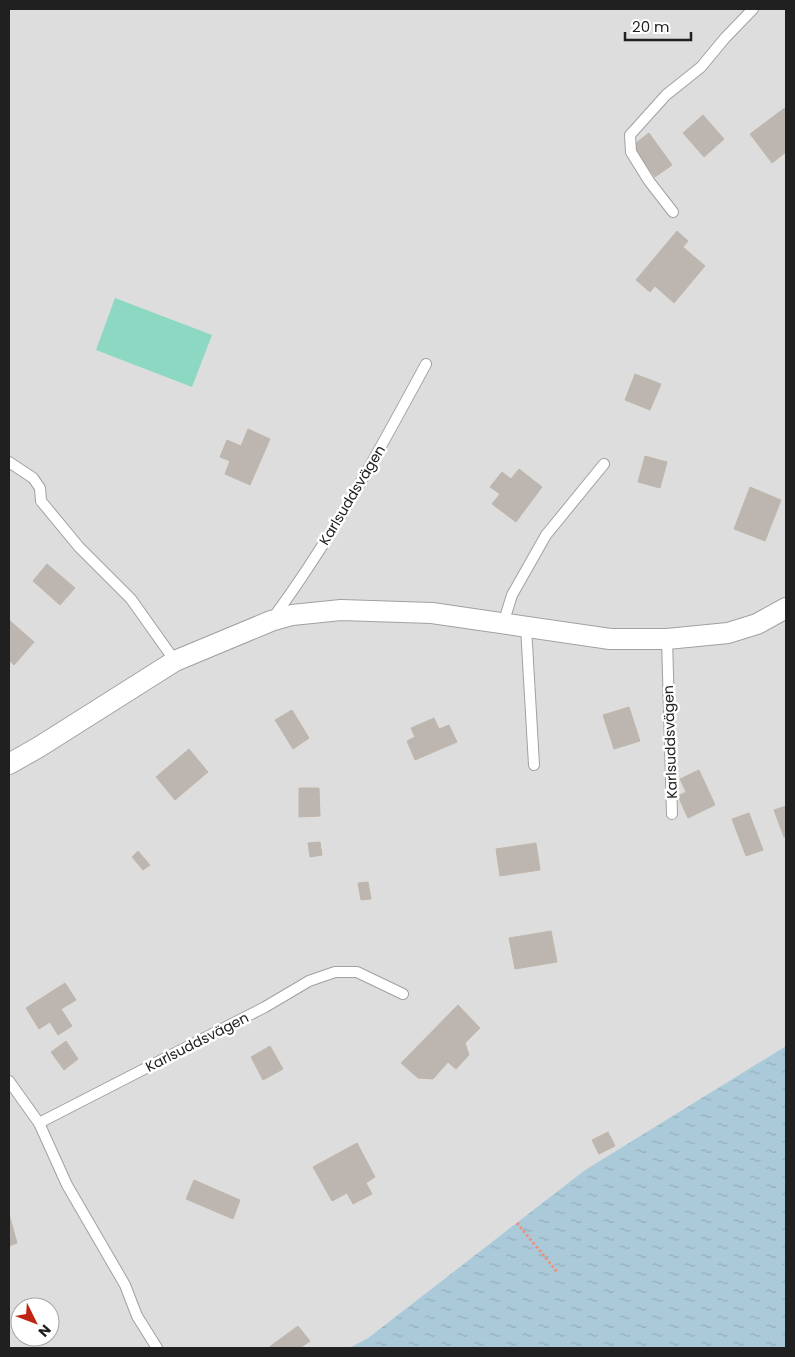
<svg xmlns="http://www.w3.org/2000/svg" width="795" height="1357" font-family="Poppins,sans-serif">
  <defs>
    <pattern id="water-ripples" width="26" height="14" patternUnits="userSpaceOnUse" patternTransform="scale(1.25)"><rect width="26" height="14" fill="#abcad9"/><path d="M2 4q2-2 4 0t4 0M15 11q2-2 4 0t4 0" fill="none" stroke="#93adba"/></pattern>
  </defs>
  <rect width="100%" height="100%" fill="#f0eee7"/>
  <path fill="#dedddd" fill-rule="evenodd" d="M 9,9 L 786,9 L 786,1046 L 585,1170 L 368,1338 L 349,1348 L 9,1348 ZM 20,1307 L 50,1307 L 50,1337 L 20,1337 Z"/>
  <polygon fill="#8cd8c2" points="115,298 212,335 192,387 96,350"/>
  <polygon fill="url(#water-ripples)" points="786,1046 786,1348 349,1348 368,1338 585,1170"/>
  <g fill="#bdb6b0" stroke="#c0b6aa">
    <polygon points="786,107 786,152 772,163 750,134"/>
    <polygon points="703,115 724,139 704,157 683,133"/>
    <polygon points="649,133 672,165 655,177 632,146"/>
    <polygon points="677,231 688,241 683,247 705,266 674,303 655,286 650,292 636,280"/>
    <polygon points="635,374 661,384 650,410 625,400"/>
    <polygon points="248,429 270,439 250,485 225,474 230,461 220,457 227,440 241,446"/>
    <polygon points="645,456 667,462 660,488 638,482"/>
    <polygon points="519,469 542,487 516,522 492,504 500,494 490,487 502,472 511,479"/>
    <polygon points="750,487 781,500 765,541 734,529"/>
    <polygon points="47,564 75,588 60,605 33,581"/>
    <polygon points="9,620 34,642 14,665 9,660"/>
    <polygon points="629,707 640,741 614,749 603,715"/>
    <polygon points="292,710 309,738 293,749 275,720"/>
    <polygon points="434,718 439,729 449,725 457,742 415,760 407,741 415,737 411,728"/>
    <polygon points="189,749 208,772 175,800 156,777"/>
    <polygon points="699,770 715,805 688,818 678,796 686,792 680,779"/>
    <polygon points="299,788 319,788 320,816 299,817"/>
    <polygon points="786,806 786,836 784,837 774,810"/>
    <polygon points="749,813 763,850 746,856 732,819"/>
    <polygon points="320,842 322,855 310,857 308,843"/>
    <polygon points="536,843 540,870 500,876 496,849"/>
    <polygon points="138,851 150,865 143,870 132,857"/>
    <polygon points="368,882 371,899 361,900 358,883"/>
    <polygon points="551,931 557,962 515,969 509,938"/>
    <polygon points="65,983 76,1000 61,1009 72,1026 58,1035 50,1022 39,1029 26,1008"/>
    <polygon points="458,1005 480,1028 465,1043 469,1055 456,1069 448,1062 433,1079 418,1078 401,1063"/>
    <polygon points="66,1041 78,1059 64,1070 51,1052"/>
    <polygon points="270,1046 283,1069 263,1080 251,1057"/>
    <polygon points="608,1132 615,1146 599,1154 592,1140"/>
    <polygon points="357,1143 375,1177 366,1183 372,1194 353,1204 347,1193 332,1201 313,1167"/>
    <polygon points="194,1180 240,1200 233,1219 186,1199"/>
    <polygon points="9,1214 17,1243 9,1246"/>
    <polygon points="298,1326 310,1341 300,1348 268,1348"/>
  </g>
  <g fill="none" stroke-linecap="round" stroke-linejoin="round">
    <g stroke="#a1a1a1" stroke-width="12">
      <g id="lane">
        <polyline points="673,212 649,181 631,152 630,135 666,95 701,67 725,38 753,9"/>
        <polyline points="9,462 33,478 40,488 41,501 79,547 131,599 175,661"/>
        <path d="M 273,618 C 332,538 379,451 426,364"/>
        <polyline points="503,624 512,595 546,535 604,464"/>
        <polyline points="526,627 534,765"/>
        <polyline points="667,639 672,814"/>
        <polyline points="9,1081 39,1123 265,1007 309,981 335,972 357,972 403,994"/>
        <polyline points="39,1123 67,1185 125,1285 137,1316 157,1348"/>
      </g>
    </g>
    <g stroke="#a1a1a1" stroke-width="22">
      <polyline id="street" points="9,764 39,747 175,661 271,621 292,615 341,610 432,613 610,639 667,639 728,633 757,624 786,608"/>
    </g>
    <polyline stroke="#ef9179" stroke-width="3" stroke-dasharray="2.5 2.5" stroke-linecap="butt" points="517,1223 558,1273"/>
    <use href="#lane" stroke="#fff" stroke-width="10"/>
    <use href="#street" stroke="#fff" stroke-width="20"/>
  </g>
  <g text-anchor="middle" stroke-width="5" stroke-linejoin="round" paint-order="stroke">
    <g font-size="14" fill="#202020" stroke="#fff">
      <text transform="translate(352 495) rotate(-59)" y="5">Karlsuddsvägen</text>
      <text transform="translate(670 742) rotate(-92)" y="5">Karlsuddsvägen</text>
      <text transform="translate(197 1042) rotate(-27)" y="5">Karlsuddsvägen</text>
    </g>
  </g>
  <rect width="795" height="1357" fill="none" stroke="#202020" stroke-width="20"/>
  <g transform="translate(35 1322) rotate(132)"><circle r="24" fill="#ffffff" stroke="#a6a6a6"/>
  <path d="M0-4L9 19L0 12L-9 19Z" fill="#bf2311"/>
  <text y="-8" font-size="14" font-weight="bold" text-anchor="middle" fill="#202020">N</text>
  </g>
  <path d="M625 32v8h66v-8" fill="none" stroke="#202020" stroke-width="2.5"/>
  <text x="632" y="32" font-size="15" fill="#202020" stroke="#ffffff" stroke-width="4" paint-order="stroke">20 m</text>
</svg>
